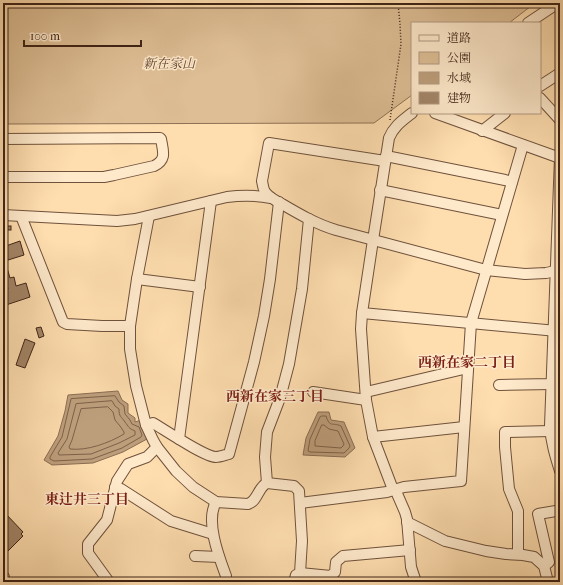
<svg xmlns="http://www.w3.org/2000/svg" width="563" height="585" font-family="'IM FELL French Canon','Noto Serif JP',serif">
  <rect width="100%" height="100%" fill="#feddaf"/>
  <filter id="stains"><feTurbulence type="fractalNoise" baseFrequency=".005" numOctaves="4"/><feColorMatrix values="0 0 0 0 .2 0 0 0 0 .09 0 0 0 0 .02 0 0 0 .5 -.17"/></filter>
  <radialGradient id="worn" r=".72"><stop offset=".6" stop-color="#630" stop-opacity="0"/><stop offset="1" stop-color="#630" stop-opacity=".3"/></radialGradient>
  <polygon fill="#debe95" stroke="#8e7156" points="3,3 535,3 509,23 412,23 412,95 374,123 3,124"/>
  <g fill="#bd9e7b" stroke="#8b6d53">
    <polygon points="118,391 122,400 128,404 128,413 135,418 135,422 141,420 147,439 123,452 93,463 52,465 44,460 58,436 65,411 68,395"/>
    <polygon points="318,412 329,412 331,420 344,422 355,448 345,457 303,455 306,438"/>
  </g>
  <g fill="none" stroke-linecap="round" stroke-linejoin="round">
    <g stroke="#7e6148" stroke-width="1">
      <polygon points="115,396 119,402 124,406 125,414 130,420 132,424 139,427 142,435 141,437 122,448 92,459 54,461 50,459 50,457 62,437 71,399"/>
      <path d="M 112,401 L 115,406 L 119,409 C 119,417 121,416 125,422 C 129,427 128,428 135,431 L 135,435 L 119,443 L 91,454 L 59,455 L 58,453 L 67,439 L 76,404 Z"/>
      <path d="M 108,407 L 113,412 L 115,420 L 120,426 L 124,432 L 124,434 C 109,443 87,451 70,449 L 69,447 L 72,440 L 81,409 Z"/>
      <path d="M 322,416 L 326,416 C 330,428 332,422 341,426 L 350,446 L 349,448 L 344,453 L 310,452 L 308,451 L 310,439 L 320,417 Z"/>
      <polygon points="322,425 324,425 329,429 338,431 344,444 343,446 341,448 315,446 315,441"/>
    </g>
  </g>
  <g fill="#a28466" stroke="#3f2416">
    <rect x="3" y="226" width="8" height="4"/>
    <polygon points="20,241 24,255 5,261 10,278 14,277 16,286 26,283 30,297 3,306 3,291 8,289 3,272 3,247"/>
    <polygon points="41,327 44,336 39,338 36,328"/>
    <polygon points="25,339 35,343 25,368 16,365"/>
    <polygon points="5,513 23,532 21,534 23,536 3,556 3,515"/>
  </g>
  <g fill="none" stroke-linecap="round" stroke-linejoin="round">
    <g stroke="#6f523c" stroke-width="12">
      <g id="minor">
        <polyline points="528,23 558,3"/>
        <polyline points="540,86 560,73"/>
        <polyline points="540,98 560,120"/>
        <path d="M 412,113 C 402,121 394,126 389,138 L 373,240 L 362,313 L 361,329 L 366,400 L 373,437 L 392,487 L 395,489 L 405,512 L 407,519 L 411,567 L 416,582"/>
        <polyline points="435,113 560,158"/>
        <polyline points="482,131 505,113"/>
        <path d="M 3,139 L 160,138 L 161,139 C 163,151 167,160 154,166 L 114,175 L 104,177 L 3,177"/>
        <polyline points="386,156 505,180 512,182"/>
        <path d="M 560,157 L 550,426 C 551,442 555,455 560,471"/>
        <path d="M 385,161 L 269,143 L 262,181 C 263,185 263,190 266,193 C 270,198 276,201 282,204 C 299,214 316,224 336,230 L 486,270 L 525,274 L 546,273 L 560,270"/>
        <polyline points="380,190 502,215"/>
        <path d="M 3,215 L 117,221 L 135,219 L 227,197 C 243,195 255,195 271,198"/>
        <polyline points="21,216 63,322 67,324 102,326 130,326"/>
        <path d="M 149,216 L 137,279 L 130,326 L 130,349 L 136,386 L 146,425 L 153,440 L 157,447 L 176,471 L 193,487 L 216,502 L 248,504 C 258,501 258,487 267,483 L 294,486 L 299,491 L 302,541 L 300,573 L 296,575 L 294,582"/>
        <polyline points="137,279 200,287"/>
        <polyline points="362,313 557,331 559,330"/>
        <polyline points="499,385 552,384 560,381"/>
        <polyline points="313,392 366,400"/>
        <polyline points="366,392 468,368"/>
        <path d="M 146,425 L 153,423 C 165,430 205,457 216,457 C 220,457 225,455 229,454 L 254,362 L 264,316 L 270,279 L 279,202"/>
        <polyline points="373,437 464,427"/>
        <polyline points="179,439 211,201"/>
        <polyline points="267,483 265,457 267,432 280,398 289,364 302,289 309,219"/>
        <polyline points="115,487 121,489 171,521 213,534"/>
        <path d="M 216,502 C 205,521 219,557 226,576"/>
        <polyline points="300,503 387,492 404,487 461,481 471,323 523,145"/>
        <polyline points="407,522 445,541 486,551 506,554 523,555 534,557 544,566 548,582"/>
        <polyline points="518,554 518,511 509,489 505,447 505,432 551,431"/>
        <polyline points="195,556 219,557"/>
        <polyline points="544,566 549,562 538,514 556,511"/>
        <polyline points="300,573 331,576 335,572 336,562 343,556 410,550"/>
        <polyline points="3,578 4,577"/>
        <polyline points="109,582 88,553 88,544 107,520 117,481 128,464 147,457 157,447"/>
      </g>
    </g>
    <polyline stroke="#3f2416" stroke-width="1.5" stroke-dasharray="1 2" stroke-linecap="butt" points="390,120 401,44 400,24 398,3"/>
    <use href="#minor" stroke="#fee9cb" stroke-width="10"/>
  </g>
  <g text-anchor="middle" stroke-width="3" stroke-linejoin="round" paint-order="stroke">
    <g font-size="13" font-style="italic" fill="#674a36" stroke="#fee9cb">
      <text x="169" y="68">新在家山</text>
    </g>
    <g font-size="14" font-weight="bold" fill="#7a1f14" stroke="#fee9cb">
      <text x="467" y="367">西新在家二丁目</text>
      <text x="275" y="401">西新在家三丁目</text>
      <text x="87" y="504">東辻井三丁目</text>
    </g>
  </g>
  <rect width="563" height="585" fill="none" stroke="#feddaf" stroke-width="16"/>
  <rect x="4" y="4" width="555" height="577" fill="none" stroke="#3f2416" stroke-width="2"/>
  <rect x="8" y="8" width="547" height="569" fill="none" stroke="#3f2416"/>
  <rect x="411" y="22" width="130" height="92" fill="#fee9cb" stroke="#b29a83"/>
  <rect x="419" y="35" width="20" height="6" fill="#fee9cb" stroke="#b29a83"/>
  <text x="447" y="42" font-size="12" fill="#3f2416">道路</text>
  <rect x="419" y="52" width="20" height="12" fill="#debe95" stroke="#b29a83"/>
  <text x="447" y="62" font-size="12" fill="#3f2416">公園</text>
  <rect x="419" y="72" width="20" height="12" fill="#bd9e7b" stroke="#b29a83"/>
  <text x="447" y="82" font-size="12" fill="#3f2416">水域</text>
  <rect x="419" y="92" width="20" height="12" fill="#a28466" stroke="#b29a83"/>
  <text x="447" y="102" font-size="12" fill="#3f2416">建物</text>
  <path d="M24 40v6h117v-6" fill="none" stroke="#3f2416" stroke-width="2"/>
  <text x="30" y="40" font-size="12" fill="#3f2416" stroke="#fee9cb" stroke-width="3" paint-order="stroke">100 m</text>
  <rect width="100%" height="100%" filter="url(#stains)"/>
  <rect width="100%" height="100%" fill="url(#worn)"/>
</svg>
